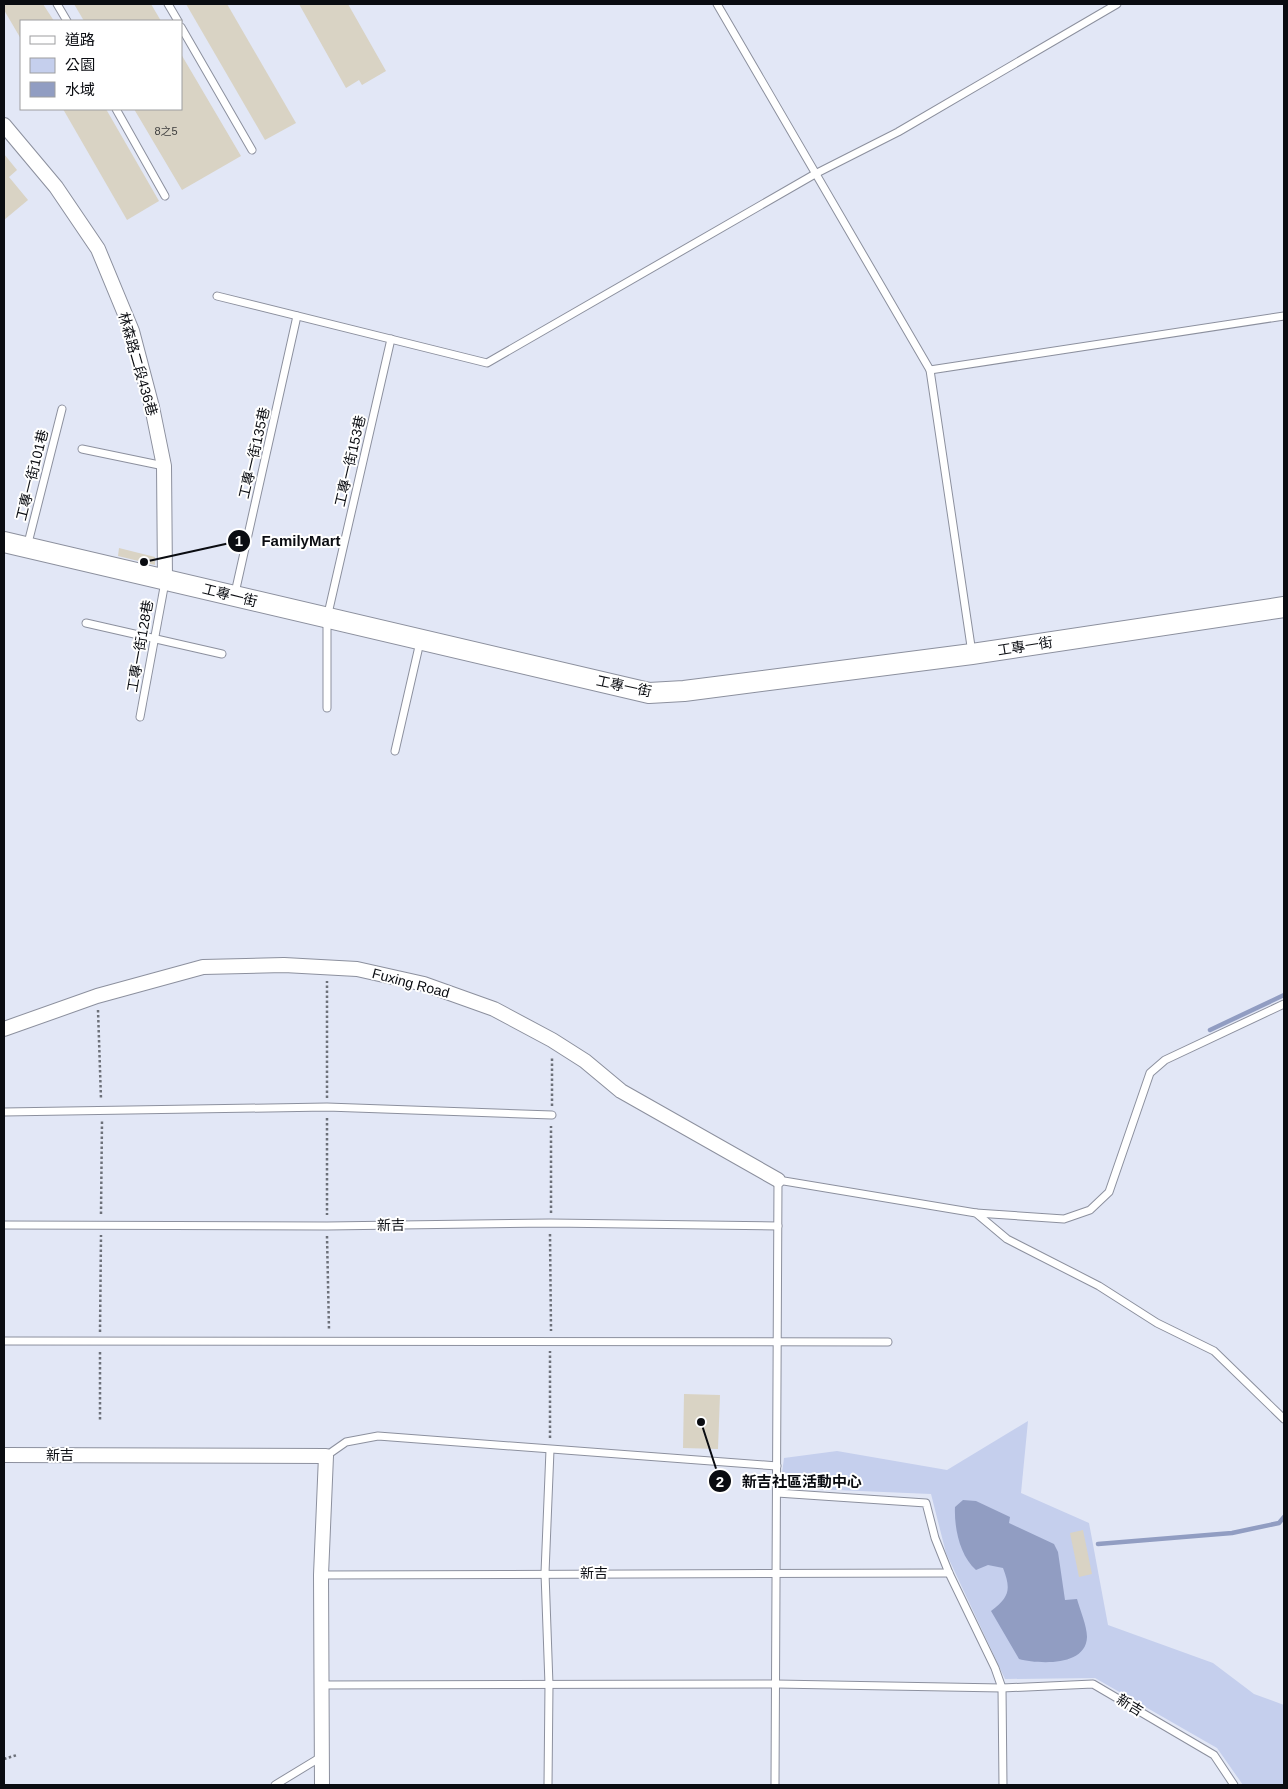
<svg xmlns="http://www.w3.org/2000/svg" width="1288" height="1789" font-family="Arial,'Noto Sans TC',sans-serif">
  <rect width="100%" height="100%" fill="#e2e7f6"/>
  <polygon fill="#c5cfed" points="1028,1421 1021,1493 1089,1523 1108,1625 1213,1663 1254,1694 1284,1705 1284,1785 1243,1785 1217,1748 1095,1678 1005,1679 946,1553 931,1494 789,1488 781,1481 784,1458 837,1451 947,1470"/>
  <path fill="#919dc2" d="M 963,1500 L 976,1501 L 1010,1517 L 1009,1523 L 1054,1544 L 1058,1552 L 1065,1600 L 1077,1599 C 1080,1610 1087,1626 1087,1637 C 1086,1667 1038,1664 1019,1659 L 991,1611 C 1010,1597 1011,1589 1003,1568 L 988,1565 L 976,1570 C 960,1556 954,1528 955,1507 Z"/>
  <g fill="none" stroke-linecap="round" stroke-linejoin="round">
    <g stroke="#919dc2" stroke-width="4.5">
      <polyline points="1210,1030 1284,995"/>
      <polyline points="1098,1544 1232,1533 1279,1523 1284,1517"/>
    </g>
  </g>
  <g fill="#d9d3c4">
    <polygon points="4,4 43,4 54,21 21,21 21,39 4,10"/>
    <polygon points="74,4 151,4 161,21 84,21"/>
    <polygon points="186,4 227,4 296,123 265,140"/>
    <polygon points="299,4 348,4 386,71 362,85 359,80 346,88"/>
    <polygon points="181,54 241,156 182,190 134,109 181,109"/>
    <polygon points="63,109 106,109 159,201 127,220"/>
    <polygon points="4,154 17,170 9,177 28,200 4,220"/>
    <polygon points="119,548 155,557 155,565 118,556"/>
    <polygon points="684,1394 720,1395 718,1449 683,1448"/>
    <polygon points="1083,1530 1092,1574 1079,1577 1070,1533"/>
  </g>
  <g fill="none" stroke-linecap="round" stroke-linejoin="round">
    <g stroke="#8c909e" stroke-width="9">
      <g id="lane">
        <polyline points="57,4 67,21"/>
        <polyline points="168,4 178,21"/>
        <polyline points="717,4 930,370 972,653"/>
        <polyline points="181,27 252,150"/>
        <polyline points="116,109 165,196"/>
        <polyline points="217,296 487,363 815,174 898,132 1117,4"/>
        <polyline points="930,370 1284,316"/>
        <polyline points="82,449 164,466"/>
        <polyline points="27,547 62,409"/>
        <polyline points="235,593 297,316"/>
        <polyline points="86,623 222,654"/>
        <polyline points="327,708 327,618 391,339"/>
        <polyline points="140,717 165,582"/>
        <polyline points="395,751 420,642"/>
        <polyline points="4,1112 327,1107 552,1115"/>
        <polyline points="976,1213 1064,1219 1090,1210 1109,1192 1150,1073 1165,1060 1284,1004"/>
        <polyline points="4,1225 327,1226 550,1223 778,1226"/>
        <polyline points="4,1341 888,1342"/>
        <polyline points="326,1456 346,1442 378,1436 777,1466"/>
        <polyline points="777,1493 926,1503 935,1538 949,1573 995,1668 1002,1688 1003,1785"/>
        <polyline points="321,1575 949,1573"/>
        <polyline points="321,1685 776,1684 1002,1688 1093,1684 1214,1755 1234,1785"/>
        <polyline points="275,1785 321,1757"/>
        <polyline points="548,1785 549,1685 545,1573 550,1450"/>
        <polyline points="775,1785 778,1180 976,1213 1007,1239 1099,1286 1157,1323 1214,1351 1284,1419"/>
      </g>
    </g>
    <g stroke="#8c909e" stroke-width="16">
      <g id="street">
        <polyline points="4,125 56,187 98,249 132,331 152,407 164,466 165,579"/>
        <polyline points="4,1029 97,996 203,967 284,965 357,969 424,984 494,1009 552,1040 585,1061 621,1091 778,1180"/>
        <polyline points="4,1455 326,1456 321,1575 322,1785"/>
      </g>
    </g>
    <g stroke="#8c909e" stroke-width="22">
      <polyline id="secondary" points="4,542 649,693 684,691 972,654 1284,607"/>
    </g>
    <g stroke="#6c7079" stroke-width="2.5" stroke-dasharray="2.5 2.5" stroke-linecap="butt">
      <polyline points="98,1010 101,1099"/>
      <polyline points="327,1098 327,981"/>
      <polyline points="552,1106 552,1056"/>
      <polyline points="327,1118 327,1215"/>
      <polyline points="551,1213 551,1126"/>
      <polyline points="101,1214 102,1120"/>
      <polyline points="550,1234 551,1331"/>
      <polyline points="327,1236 329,1330"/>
      <polyline points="100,1332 101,1235"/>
      <polyline points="100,1352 100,1421"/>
      <polyline points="550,1438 550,1351"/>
      <polyline points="4,1759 17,1755"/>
    </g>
    <use href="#lane" stroke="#fff" stroke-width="7"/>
    <use href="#street" stroke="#fff" stroke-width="14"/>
    <use href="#secondary" stroke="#fff" stroke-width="20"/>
  </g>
  <g text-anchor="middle" stroke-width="4" stroke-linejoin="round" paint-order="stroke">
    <g font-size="11" fill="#3e3e3e">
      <text x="166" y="135">8之5</text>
    </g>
    <g font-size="14" fill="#0a0c11" stroke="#fff">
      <text transform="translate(138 364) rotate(74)" y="5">林森路二段436巷</text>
      <text transform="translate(254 453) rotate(-77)" y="5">工專一街135巷</text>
      <text transform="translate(350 461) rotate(-77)" y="5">工專一街153巷</text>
      <text transform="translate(32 475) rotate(-76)" y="5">工專一街101巷</text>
      <text transform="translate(230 595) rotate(14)" y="5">工專一街</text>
      <text transform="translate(140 646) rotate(-80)" y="5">工專一街128巷</text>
      <text transform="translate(1025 646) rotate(-9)" y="5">工專一街</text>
      <text transform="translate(624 686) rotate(12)" y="5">工專一街</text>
      <text transform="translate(411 983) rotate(15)" y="5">Fuxing Road</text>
      <text transform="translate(391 1225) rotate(-1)" y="5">新吉</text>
      <text x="60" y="1460">新吉</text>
      <text x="594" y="1578">新吉</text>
      <text transform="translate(1130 1705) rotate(31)" y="5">新吉</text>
    </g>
  </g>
  <path fill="none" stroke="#0a0c11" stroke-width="2" d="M144 562L239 541M701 1422L720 1481"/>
  <g fill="#0a0c11" stroke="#fff" stroke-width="2">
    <circle cx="144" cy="562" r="5"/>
    <circle cx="701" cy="1422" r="5"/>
    <circle cx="239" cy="541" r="12"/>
    <circle cx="720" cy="1481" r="12"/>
  </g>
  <g font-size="15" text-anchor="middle" font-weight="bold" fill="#fff">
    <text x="239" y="546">1</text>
    <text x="720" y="1487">2</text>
  </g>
  <g font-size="15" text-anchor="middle" font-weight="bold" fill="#0a0c11" stroke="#fff" stroke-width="4" stroke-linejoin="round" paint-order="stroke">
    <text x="301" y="546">FamilyMart</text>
    <text x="802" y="1487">新吉社區活動中心</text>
  </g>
  <rect width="1288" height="1789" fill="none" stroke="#0a0c11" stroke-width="10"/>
  <rect x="20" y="20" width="162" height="90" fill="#ffffff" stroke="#9d9ea0"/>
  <rect x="30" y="36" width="25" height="8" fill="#ffffff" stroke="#9d9ea0"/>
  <text x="65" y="45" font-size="15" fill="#0a0c11">道路</text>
  <rect x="30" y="58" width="25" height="15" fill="#c5cfed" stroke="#9d9ea0"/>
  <text x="65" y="70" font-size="15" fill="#0a0c11">公園</text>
  <rect x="30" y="82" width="25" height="15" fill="#919dc2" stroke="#9d9ea0"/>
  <text x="65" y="95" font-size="15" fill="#0a0c11">水域</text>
</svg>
